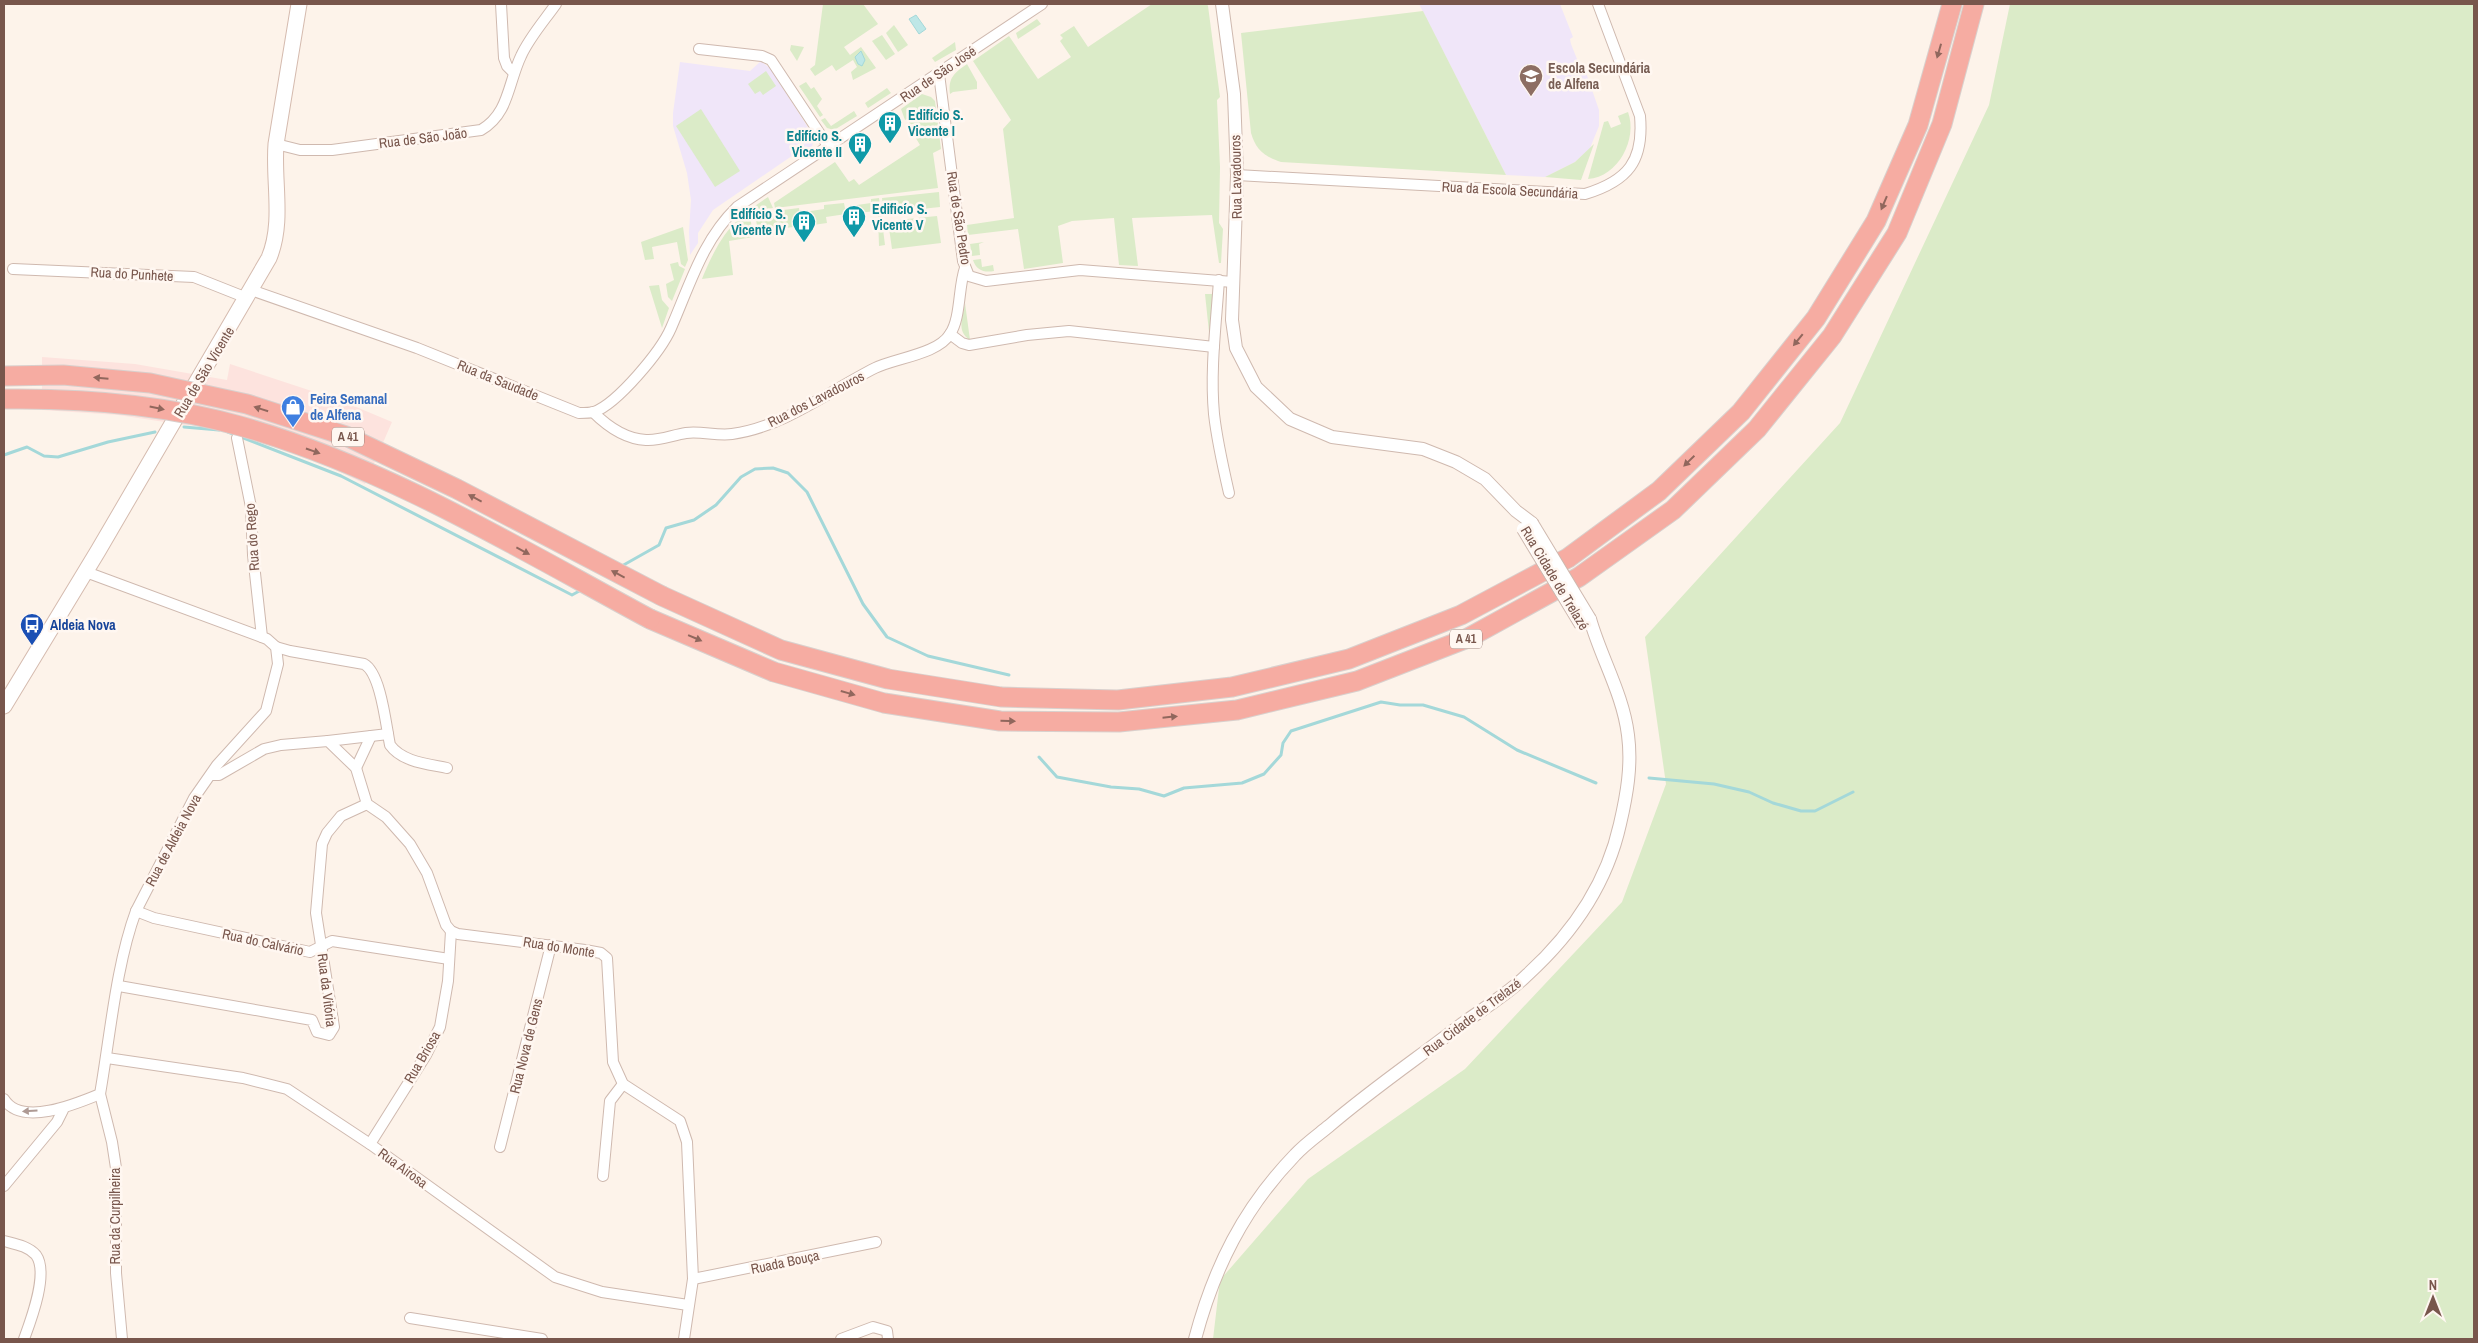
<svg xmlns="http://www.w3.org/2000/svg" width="2478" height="1343" font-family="'Archivo Narrow',sans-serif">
  <rect width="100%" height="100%" fill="#fdf3ea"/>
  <polygon fill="#fde3de" points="42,357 135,364 227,380 230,364 342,401 392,422 365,484 334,469 236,429 185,425 118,415 42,410"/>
  <g fill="#f0e6f9">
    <polygon points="1419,4 1560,4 1573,37 1570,39 1571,44 1579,64 1583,64 1599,110 1599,126 1590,148 1575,162 1545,177 1506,175"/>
    <polygon points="680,62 750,71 760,62 763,63 770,68 814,137 812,147 802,149 713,210 698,233 698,243 690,255 689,232 691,200 687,173 673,126 673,113"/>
  </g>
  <g fill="#dbebc8">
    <polygon points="823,4 863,4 878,24 844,47 850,55 861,47 876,68 853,80 851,72 857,67 853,60 836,71 832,65 815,76 810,69 815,65"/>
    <polygon points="1152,4 1207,4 1208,6 1220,97 1217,100 1220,167 1219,223 1223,229 1221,263 1219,263 1212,215 1132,218 1138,266 1119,265 1114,218 1072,221 1058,226 1063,263 1024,269 1018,229 968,235 967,225 1014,218 1003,129 1011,120 973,61 1009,36 1038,79 1071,57 1060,41 1063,38 1060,35 1074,26 1088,47"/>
    <polygon points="2010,4 2474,4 2474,1339 1213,1339 1220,1280 1308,1179 1465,1069 1622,902 1666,784 1645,637 1840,423 1989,105"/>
    <path d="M 1423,11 L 1506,175 L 1281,162 C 1264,156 1256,150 1251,133 L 1241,33 Z"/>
    <polygon points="1037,19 1041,24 1018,39 1016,33"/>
    <polygon points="894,25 908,45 898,52 886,33"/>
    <polygon points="882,35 895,54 886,60 872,41"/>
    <polygon points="955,42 956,50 935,62 932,58"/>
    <polygon points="791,45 804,47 797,61 790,50"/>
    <path d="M 967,64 L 977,82 L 977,89 L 953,92 L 950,94 C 948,78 954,73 967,64 Z"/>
    <polygon points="766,71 776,86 763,95 760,91 755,94 748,84"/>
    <polygon points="806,82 811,89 814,87 822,99 817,106 823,115 820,117 799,86"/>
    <polygon points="887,88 891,93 868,108 865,103"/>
    <polygon points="922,94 931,97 935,101 941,149 933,153 938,188 775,208 774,203 835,162 849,182 854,179 859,185 920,145 914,135 916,133 907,119 905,120 901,109"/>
    <polygon points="701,109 740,171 715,187 676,126"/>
    <polygon points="854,111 857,116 834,130 827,128 821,120 825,118 831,126"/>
    <path d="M 1628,112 C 1638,139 1618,177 1588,179 L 1604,122 L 1608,121 L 1611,128 L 1621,124 L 1618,116 Z"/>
    <polygon points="1594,144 1581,180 1545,177 1575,162"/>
    <polygon points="939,192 940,207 884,213 882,198"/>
    <polygon points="768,197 773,208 749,211 749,210"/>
    <polygon points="879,198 885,245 879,246 878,215 875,215 875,211 851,214 850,206 871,203 871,199"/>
    <polygon points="844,203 846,214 826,217 827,223 806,226 804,212 824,209 824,205"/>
    <polygon points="799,208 801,226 778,229 778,234 758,237 756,218 775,215 775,211"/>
    <path d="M 750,215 L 753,237 L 729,241 L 733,275 L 702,279 C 709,261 729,217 750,215 Z"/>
    <polygon points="937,216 941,243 892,249 888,221"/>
    <polygon points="683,227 688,260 685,267 681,264 677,242 652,247 654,259 645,260 641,242"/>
    <polygon points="984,242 979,244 980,255 972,256 970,244"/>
    <path d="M 981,259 L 982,267 L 993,265 L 994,271 C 984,273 976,270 973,260 Z"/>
    <polygon points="678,262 679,266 685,269 672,301 668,297 666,284 674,280 670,264"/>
    <polygon points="659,285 662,300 669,308 662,328 649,286"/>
    <polygon points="1205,294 1214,294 1212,332 1209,332"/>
    <path d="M 965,303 L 970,340 C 956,331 963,318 965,303 Z"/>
  </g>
  <g fill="#bee7e7" stroke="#a4d8d9">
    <polygon points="916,15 926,29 919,34 909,19"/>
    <polygon points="861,51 865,60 862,66 858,64 855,57"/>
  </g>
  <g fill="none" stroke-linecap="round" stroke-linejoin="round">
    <g stroke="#a4d8d9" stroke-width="3">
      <polyline points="184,427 219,430"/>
      <polyline points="228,432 341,476 572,595 583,589"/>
      <polyline points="4,455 27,447 44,456 58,457 108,442 155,432"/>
      <polyline points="620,567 659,545 666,528 694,520 716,505 741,477 755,469 773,468 788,473 807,492 863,604 887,637 928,656 1009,675"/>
      <polyline points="1039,757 1057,777 1111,787 1139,789 1164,796 1184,788 1242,783 1264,774 1281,755 1283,743 1291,731 1381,702 1400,705 1423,705 1464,717 1517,750 1596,783"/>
      <polyline points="1649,778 1714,784 1749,792 1773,803 1801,811 1815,811 1853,792"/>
    </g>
    <g stroke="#cfb9af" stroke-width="12">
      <g id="minor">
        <polyline points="501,4 504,58 507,66 514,73"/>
        <polyline points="699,49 762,56 771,60 828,146"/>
        <polyline points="939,74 963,261 969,276 986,281 1080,270 1233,282"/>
        <path d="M 276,144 L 300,150 L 332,150 L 481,130 C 509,114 508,83 521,56 C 529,38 544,21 556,4"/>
        <path d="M 1237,175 L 1585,194 C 1628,181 1644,161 1640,116 L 1598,4"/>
        <polyline points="13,269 194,277 247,298"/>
        <path d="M 1219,280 C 1216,325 1210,370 1214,414 C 1217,441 1223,467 1229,493"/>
        <path d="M 251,290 L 417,348 L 579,413 C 584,413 590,413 594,412 C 618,403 661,351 671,328 C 690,285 702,241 737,207 L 1042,4"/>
        <polyline points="950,334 962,343 969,345 1027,335 1069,331 1214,347"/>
        <path d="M 593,412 C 607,426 626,439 646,440 C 659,441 673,435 686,433 C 701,431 717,436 732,434 C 784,427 829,391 875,368 C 896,358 938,354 950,334 C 961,318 958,288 965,268"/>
        <polyline points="237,438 251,507 253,555 262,637"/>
        <path d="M 276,647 L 290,651 L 364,664 C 381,673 386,726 390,745 C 402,762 428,764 447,768"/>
        <polyline points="328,741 388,734"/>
        <polyline points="356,768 371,736"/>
        <polyline points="211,775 219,775 264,749 281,745 328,741 356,768 367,804 386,817 410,844 427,873 446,925 451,931 458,934 585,950 601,953 607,958 613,1062 623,1084 680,1121 687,1142 693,1279 684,1339"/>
        <polyline points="136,911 154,918 310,952 332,941 449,959"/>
        <polyline points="119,986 312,1020 317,1032 329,1035 334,1027 316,913 322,844 327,833 341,816 367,804"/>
        <polyline points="107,1058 243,1078 287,1089 370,1144 555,1277 602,1292 688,1305"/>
        <polyline points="100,1094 112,1142 116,1168 116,1273 122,1339"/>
        <path d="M 4,1099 C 21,1127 76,1104 100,1094 C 110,1037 116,965 136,911 L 194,798 L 217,765 L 266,711 L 278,664 L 276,647 L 267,639 L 86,572"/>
        <polyline points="370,1144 426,1055 440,1027 448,981 451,931"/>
        <polyline points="500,1147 551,945"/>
        <polyline points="603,1176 610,1101 623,1084"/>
        <polyline points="4,1186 57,1122 63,1110"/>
        <path d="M 4,1241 C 15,1244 28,1246 36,1255 C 49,1273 31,1320 24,1339"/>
        <polyline points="693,1279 876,1242"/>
        <polyline points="410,1318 542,1339"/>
        <polyline points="841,1339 873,1327 887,1331 888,1339"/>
      </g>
    </g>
    <g stroke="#cfb9af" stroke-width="14">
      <g id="tertiary">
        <polyline points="1222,4 1234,94 1237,175 1232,320 1236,348 1256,387 1290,419 1332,437 1423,449 1456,462 1485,479 1516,511 1532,523"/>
        <path d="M 1195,1339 C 1214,1268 1243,1209 1295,1155 C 1305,1144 1318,1135 1329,1126 C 1372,1089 1418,1058 1462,1024 C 1484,1008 1508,994 1527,975 C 1572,934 1607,883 1620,824 C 1627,794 1632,765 1628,735 C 1623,694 1601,658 1590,619"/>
      </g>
    </g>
    <g stroke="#d5bbaf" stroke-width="17">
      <path id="secondary" d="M 4,706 L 98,551 L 269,258 C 284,222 273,182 276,144 L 299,4"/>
    </g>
    <g stroke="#d9d0cd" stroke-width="21">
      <g id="motorway">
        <polyline points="662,596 781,650 888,679 1001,697 1118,700 1232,687 1349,659 1461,615 1568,558 1659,491 1741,412 1816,318 1876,221 1918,125 1952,4"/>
        <polyline points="650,619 774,672 884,703 1000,721 1119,722 1237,710 1357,681 1468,638 1579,577 1673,510 1757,429 1832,336 1897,233 1942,124 1974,4"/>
      </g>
    </g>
    <use href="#minor" stroke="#fff" stroke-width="10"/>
    <use href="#tertiary" stroke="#fff" stroke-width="12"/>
    <use href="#secondary" stroke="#fff" stroke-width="15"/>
    <use href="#motorway" stroke="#f6aca2" stroke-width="19"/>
    <g stroke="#cfb9af" stroke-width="14" stroke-linecap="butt">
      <g id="tertiary-bridge">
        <polyline points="1532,523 1590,619"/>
        <polyline points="1523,529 1581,625"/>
      </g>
    </g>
    <g stroke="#d9d0cd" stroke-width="21" stroke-linecap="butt">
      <g id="motorway-bridge">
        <polyline points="4,376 63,375 150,383 247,404 346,436 457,489 662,596"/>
        <path d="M 4,399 C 83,398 163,404 240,426 C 386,467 518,548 650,619"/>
      </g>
    </g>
    <use href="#tertiary-bridge" stroke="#fff" stroke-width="12"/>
    <use href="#motorway-bridge" stroke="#f6aca2" stroke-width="19"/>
  </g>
  <defs><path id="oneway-solid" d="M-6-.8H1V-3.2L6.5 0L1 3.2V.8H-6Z" transform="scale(1.25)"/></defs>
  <g fill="#91675d">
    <use href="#oneway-solid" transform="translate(1939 51) rotate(106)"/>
    <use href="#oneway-solid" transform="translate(1884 203) rotate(113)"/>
    <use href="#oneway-solid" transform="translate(1798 340) rotate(129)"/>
    <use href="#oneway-solid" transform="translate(101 378) rotate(-175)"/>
    <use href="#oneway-solid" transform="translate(157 408) rotate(12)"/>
    <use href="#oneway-solid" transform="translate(261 409) rotate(-162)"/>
    <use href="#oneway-solid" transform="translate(313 451) rotate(19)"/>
    <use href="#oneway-solid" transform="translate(1689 461) rotate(136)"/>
    <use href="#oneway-solid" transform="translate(475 498) rotate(-152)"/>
    <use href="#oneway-solid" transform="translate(523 551) rotate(28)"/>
    <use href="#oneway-solid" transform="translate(618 574) rotate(-152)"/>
    <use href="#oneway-solid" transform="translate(695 638) rotate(23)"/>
    <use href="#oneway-solid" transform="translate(848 693) rotate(16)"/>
    <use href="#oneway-solid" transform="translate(1170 717) rotate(-6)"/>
    <use href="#oneway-solid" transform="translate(1008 721) rotate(1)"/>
  </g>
  <use fill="#ae9a94" href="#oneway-solid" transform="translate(30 1111) rotate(177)"/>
  <defs>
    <g id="school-pin" transform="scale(1.25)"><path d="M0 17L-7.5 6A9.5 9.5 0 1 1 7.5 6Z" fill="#8d6e63" stroke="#fff7f1"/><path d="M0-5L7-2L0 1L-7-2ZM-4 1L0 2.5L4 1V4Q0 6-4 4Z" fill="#fff"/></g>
    <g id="building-pin" transform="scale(1.25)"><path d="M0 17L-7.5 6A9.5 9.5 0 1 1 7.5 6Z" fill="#0f9aa8" stroke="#fff7f1"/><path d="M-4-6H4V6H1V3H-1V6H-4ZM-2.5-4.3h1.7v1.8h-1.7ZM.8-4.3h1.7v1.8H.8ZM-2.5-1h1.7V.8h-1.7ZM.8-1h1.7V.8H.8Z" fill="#fff"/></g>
    <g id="shop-pin" transform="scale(1.25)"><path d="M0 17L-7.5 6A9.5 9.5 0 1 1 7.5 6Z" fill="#3f7fe0" stroke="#fff7f1"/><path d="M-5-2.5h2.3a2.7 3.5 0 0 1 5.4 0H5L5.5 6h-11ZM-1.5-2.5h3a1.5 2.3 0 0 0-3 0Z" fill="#fff"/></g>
    <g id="bus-pin" transform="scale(1.25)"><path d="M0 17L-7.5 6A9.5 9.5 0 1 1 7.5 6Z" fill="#1a4fb4" stroke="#fff7f1"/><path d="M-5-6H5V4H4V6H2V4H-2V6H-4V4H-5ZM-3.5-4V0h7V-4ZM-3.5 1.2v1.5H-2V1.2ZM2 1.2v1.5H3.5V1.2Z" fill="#fff"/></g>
  </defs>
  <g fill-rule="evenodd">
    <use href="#school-pin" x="1531" y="76"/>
    <use href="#building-pin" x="890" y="123"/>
    <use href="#building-pin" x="860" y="144"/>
    <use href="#building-pin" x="854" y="217"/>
    <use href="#building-pin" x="804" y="222"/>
    <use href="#shop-pin" x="293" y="407"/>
    <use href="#bus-pin" x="32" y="625"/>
  </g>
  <g text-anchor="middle" stroke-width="5" stroke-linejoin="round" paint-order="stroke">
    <g fill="#fff7f1" stroke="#a0867e" stroke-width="1">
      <rect x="332" y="427.5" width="32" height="19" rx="4"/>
      <rect x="1450" y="629.5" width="32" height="19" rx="4"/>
    </g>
    <g font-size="12" font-weight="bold" fill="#78564c">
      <text x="348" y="441">A 41</text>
      <text x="1466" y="643">A 41</text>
    </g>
    <g font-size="14" font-weight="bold" fill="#785e54" stroke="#fff7f1" text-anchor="start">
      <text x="1548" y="73">Escola Secundária<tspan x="1548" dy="16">de Alfena</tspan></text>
    </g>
    <g font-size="14" fill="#78564c" stroke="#fff7f1">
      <text transform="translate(938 74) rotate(-34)" y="5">Rua de São José</text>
      <text transform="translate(423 138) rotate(-7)" y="5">Rua de São João</text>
      <text transform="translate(1236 177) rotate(-91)" y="5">Rua Lavadouros</text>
      <text transform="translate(1510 190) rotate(3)" y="5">Rua da Escola Secundária</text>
      <text transform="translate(959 218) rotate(81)" y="5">Rua de São Pedro</text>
      <text transform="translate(132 274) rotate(3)" y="5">Rua do Punhete</text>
      <text transform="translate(204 372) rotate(-59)" y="5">Rua de São Vicente</text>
      <text transform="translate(498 380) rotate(22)" y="5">Rua da Saudade</text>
      <text transform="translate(816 399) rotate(-27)" y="5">Rua dos Lavadouros</text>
      <text transform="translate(252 537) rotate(-94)" y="5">Rua do Rego</text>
      <text transform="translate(1555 578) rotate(59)" y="5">Rua Cidade de Trelazé</text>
      <text transform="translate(173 840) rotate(-62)" y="5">Rua de Aldeia Nova</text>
      <text transform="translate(263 942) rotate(12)" y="5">Rua do Calvário</text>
      <text transform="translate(559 947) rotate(9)" y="5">Rua do Monte</text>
      <text transform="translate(327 990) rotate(83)" y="5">Rua da Vitória</text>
      <text transform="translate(1472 1017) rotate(-37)" y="5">Rua Cidade de Trelazé</text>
      <text transform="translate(526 1046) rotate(-76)" y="5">Rua Nova de Gens</text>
      <text transform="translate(422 1057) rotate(-60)" y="5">Rua Briosa</text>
      <text transform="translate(403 1168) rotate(36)" y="5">Rua Airosa</text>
      <text transform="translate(115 1216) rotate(-90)" y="5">Rua da Curpilheira</text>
      <text transform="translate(785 1262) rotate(-12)" y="5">Ruada Bouça</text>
    </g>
    <g font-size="14" font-weight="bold" fill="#0d838f" stroke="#fff7f1" text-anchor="start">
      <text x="908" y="120">Edifício S.<tspan x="908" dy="16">Vicente I</tspan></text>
      <text x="842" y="141" text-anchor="end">Edifício S.<tspan x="842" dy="16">Vicente II</tspan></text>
      <text x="872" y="214">Edificío S.<tspan x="872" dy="16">Vicente V</tspan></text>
      <text x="786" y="219" text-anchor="end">Edifício S.<tspan x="786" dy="16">Vicente IV</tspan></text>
    </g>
    <g font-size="14" font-weight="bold" fill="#366cbe" stroke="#fff7f1" text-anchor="start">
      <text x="310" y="404">Feira Semanal<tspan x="310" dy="16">de Alfena</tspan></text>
    </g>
    <g font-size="14" font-weight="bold" fill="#164399" stroke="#fff7f1" text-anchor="start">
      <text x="50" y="630">Aldeia Nova</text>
    </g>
  </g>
  <rect width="2478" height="1343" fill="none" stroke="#78564c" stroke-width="10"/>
  <g transform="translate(2433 1298)" stroke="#fff7f1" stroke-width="4" paint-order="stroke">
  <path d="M0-4L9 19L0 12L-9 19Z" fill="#78564c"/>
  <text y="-8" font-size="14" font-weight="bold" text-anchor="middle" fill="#78564c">N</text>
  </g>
</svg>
